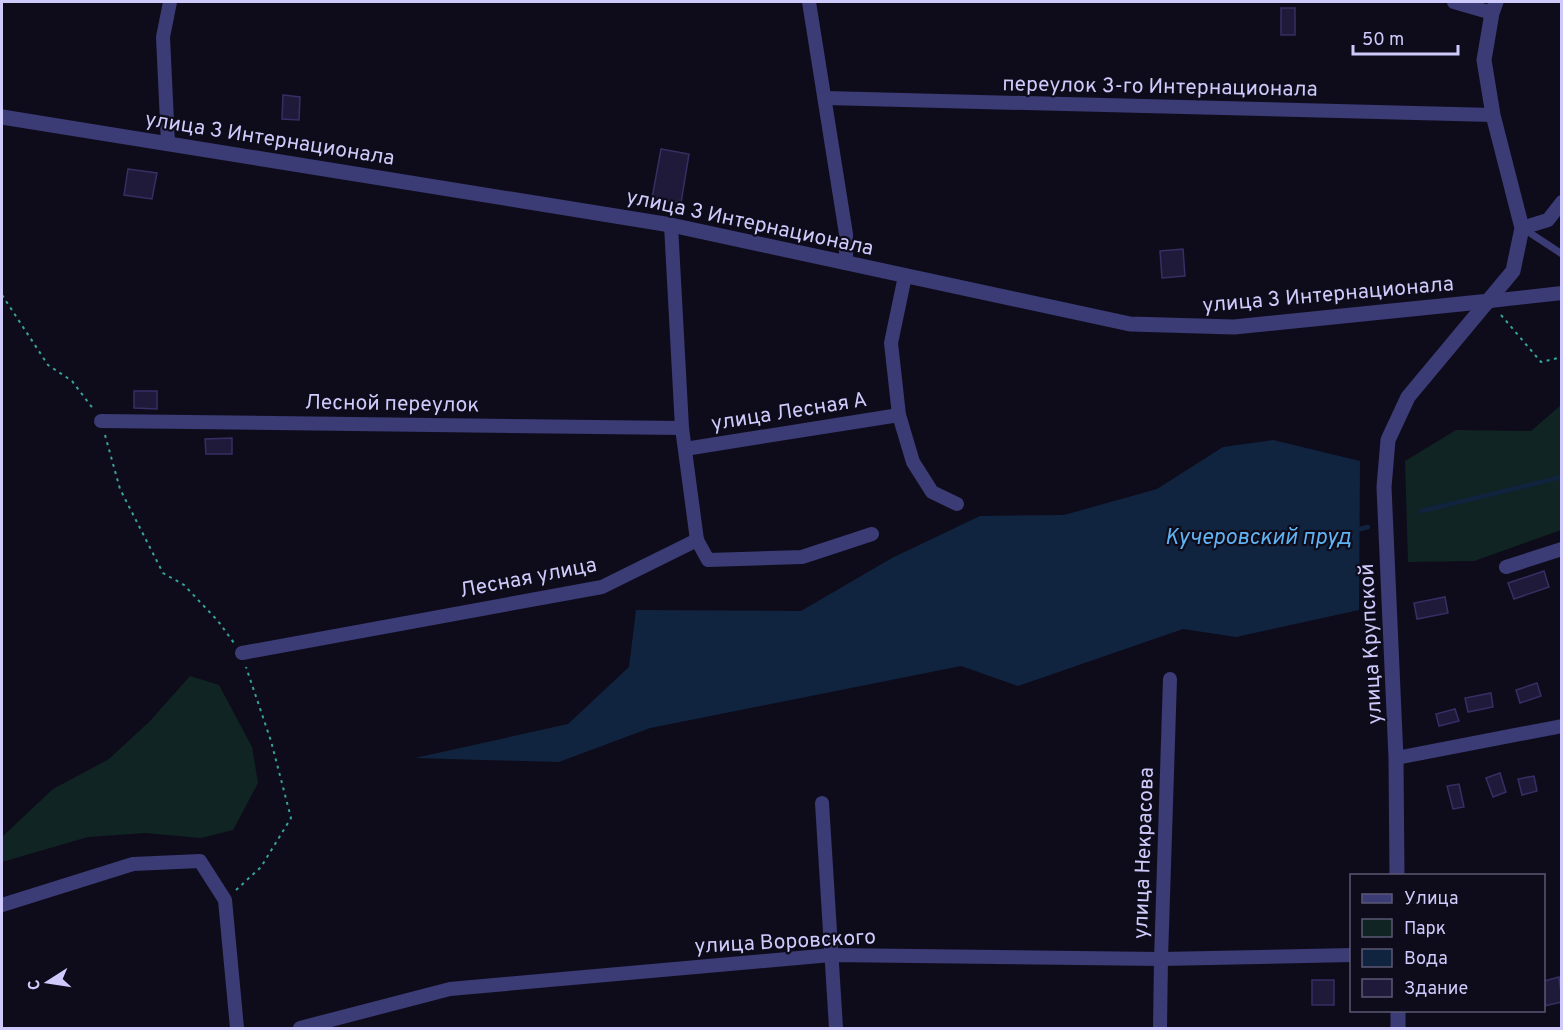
<svg xmlns="http://www.w3.org/2000/svg" width="1563" height="1030" font-family="Overpass,sans-serif">
  <rect width="100%" height="100%" fill="#0e0c1b"/>
  <g fill="#102423">
    <polygon points="1561,405 1561,530 1474,561 1408,562 1405,461 1456,430 1531,431"/>
    <polygon points="190,676 219,685 252,747 258,783 233,830 201,838 145,833 88,837 2,862 2,837 53,789 109,759 150,721"/>
  </g>
  <polygon fill="#11243f" points="1273,440 1360,461 1359,610 1236,637 1183,629 1018,686 961,666 650,728 559,762 415,758 568,724 629,667 636,610 801,611 892,558 980,516 1064,515 1157,489 1223,447"/>
  <g fill="none" stroke-linecap="round" stroke-linejoin="round">
    <g stroke="#11243f" stroke-width="4.5">
      <polyline points="1422,511 1562,477"/>
      <polyline points="1360,529 1368,527"/>
    </g>
  </g>
  <g fill="#201a3a" stroke="#372e64" stroke-width="1.5">
    <rect x="1281" y="8" width="14" height="27"/>
    <polygon points="283,95 300,97 299,120 282,119"/>
    <polygon points="661,149 689,154 681,203 652,198"/>
    <polygon points="128,169 157,173 152,199 124,195"/>
    <polygon points="1183,249 1185,276 1162,278 1160,251"/>
    <polygon points="134,391 157,391 157,409 134,408"/>
    <polygon points="232,438 232,454 206,454 205,439"/>
    <polygon points="1544,571 1549,587 1514,599 1508,583"/>
    <polygon points="1445,597 1448,613 1417,619 1414,603"/>
    <polygon points="1537,683 1541,696 1520,703 1516,690"/>
    <polygon points="1491,693 1493,707 1468,712 1465,698"/>
    <polygon points="1455,709 1459,721 1439,726 1436,714"/>
    <polygon points="1500,773 1506,792 1493,797 1486,778"/>
    <polygon points="1534,776 1537,791 1522,795 1518,779"/>
    <polygon points="1459,784 1464,807 1453,809 1447,786"/>
    <polygon points="1559,977 1562,1002 1544,1006 1544,981"/>
    <rect x="1312" y="980" width="22" height="25"/>
  </g>
  <g fill="none" stroke-linecap="round" stroke-linejoin="round">
    <g stroke="#35a49a" stroke-width="2" stroke-dasharray="3 4.5" stroke-linecap="butt">
      <polyline points="2,295 48,365 72,381 94,410"/>
      <polyline points="1501,315 1541,362 1562,357"/>
      <polyline points="105,435 120,489 163,573 184,585 218,621 234,643"/>
      <polyline points="236,890 261,867 291,818 271,741 246,667"/>
    </g>
    <polyline stroke="#3b3b76" stroke-width="7" points="1524,229 1562,254"/>
    <g stroke="#3b3b76" stroke-width="14">
      <polyline points="809,2 846,234 846,263"/>
      <polyline points="1454,2 1492,13"/>
      <polyline points="826,98 1493,115"/>
      <polyline points="168,143 163,37 170,2"/>
      <polyline points="671,225 682,428 697,540"/>
      <polyline points="1522,228 1548,220 1562,202"/>
      <polyline points="905,276 891,343 899,415 913,462 932,492 957,504"/>
      <polyline points="1490,301 1562,293"/>
      <polyline points="101,421 682,428"/>
      <polyline points="685,449 899,415"/>
      <polyline points="1506,567 1562,549"/>
      <polyline points="242,653 602,587 697,540 708,560 802,557 872,534"/>
      <polyline points="1396,758 1562,726"/>
      <polyline points="822,803 836,1028"/>
      <polyline points="2,905 133,864 200,861 225,900 237,1028"/>
      <polyline points="300,1028 450,989 831,955 1161,959 1352,955"/>
      <polyline points="1160,1028 1161,959 1170,679"/>
    </g>
    <g stroke="#3b3b76" stroke-width="15">
      <polyline points="2,117 671,225 1130,324 1234,327 1490,301"/>
      <polyline points="1397,876 1396,758 1384,487 1388,440 1408,397 1513,271 1522,228 1493,115 1484,60 1492,13 1496,2"/>
      <polyline points="1398,1010 1398,1028"/>
    </g>
  </g>
  <g text-anchor="middle" stroke-width="4.5" stroke-linejoin="round" paint-order="stroke">
    <g font-size="21" fill="#cecafb" stroke="#0e0c1b">
      <text transform="translate(1160 86) rotate(1)" y="7">переулок 3-го Интернационала</text>
      <text transform="translate(270 138) rotate(9)" y="7">улица 3 Интернационала</text>
      <text transform="translate(750 222) rotate(12)" y="7">улица 3 Интернационала</text>
      <text transform="translate(1328 294) rotate(-5)" y="7">улица 3 Интернационала</text>
      <text transform="translate(392 403) rotate(1)" y="7">Лесной переулок</text>
      <text transform="translate(789 411) rotate(-9)" y="7">улица Лесная А</text>
      <text transform="translate(528 577) rotate(-11)" y="7">Лесная улица</text>
      <text transform="translate(1370 644) rotate(-93)" y="7">улица Крупской</text>
      <text transform="translate(1143 853) rotate(-88)" y="7">улица Некрасова</text>
      <text transform="translate(785 941) rotate(-3)" y="7">улица Воровского</text>
    </g>
    <g font-size="22" font-style="italic" fill="#60b3f3" stroke="#0e0c1b">
      <text x="1258" y="544">Кучеровский пруд</text>
    </g>
  </g>
  <rect width="1563" height="1030" fill="none" stroke="#cecafb" stroke-width="6"/>
  <rect x="1350" y="874" width="195" height="138" fill="#0e0c1b" stroke="#5b5875" stroke-width="1.5"/>
  <rect x="1362" y="894" width="30" height="9" fill="#3b3b76" stroke="#5b5875" stroke-width="1.5"/>
  <text x="1404" y="904" font-size="18" fill="#cecafb">Улица</text>
  <rect x="1362" y="919" width="30" height="18" fill="#102423" stroke="#5b5875" stroke-width="1.5"/>
  <text x="1404" y="934" font-size="18" fill="#cecafb">Парк</text>
  <rect x="1362" y="949" width="30" height="18" fill="#11243f" stroke="#5b5875" stroke-width="1.5"/>
  <text x="1404" y="964" font-size="18" fill="#cecafb">Вода</text>
  <rect x="1362" y="979" width="30" height="18" fill="#201a3a" stroke="#5b5875" stroke-width="1.5"/>
  <text x="1404" y="994" font-size="18" fill="#cecafb">Здание</text>
  <g transform="translate(48 982) rotate(258)" stroke="#0e0c1b" stroke-width="4.5" paint-order="stroke">
  <path d="M0-4.5L10 22L0 15L-10 22Z" fill="#cecafb"/>
  <text y="-9" font-size="16" font-weight="bold" text-anchor="middle" fill="#cecafb">С</text>
  </g>
  <path d="M1353 45v9h105v-9" fill="none" stroke="#cecafb" stroke-width="3"/>
  <text x="1362" y="45" font-size="18" fill="#cecafb" stroke="#0e0c1b" stroke-width="4.5" paint-order="stroke">50 m</text>
</svg>
